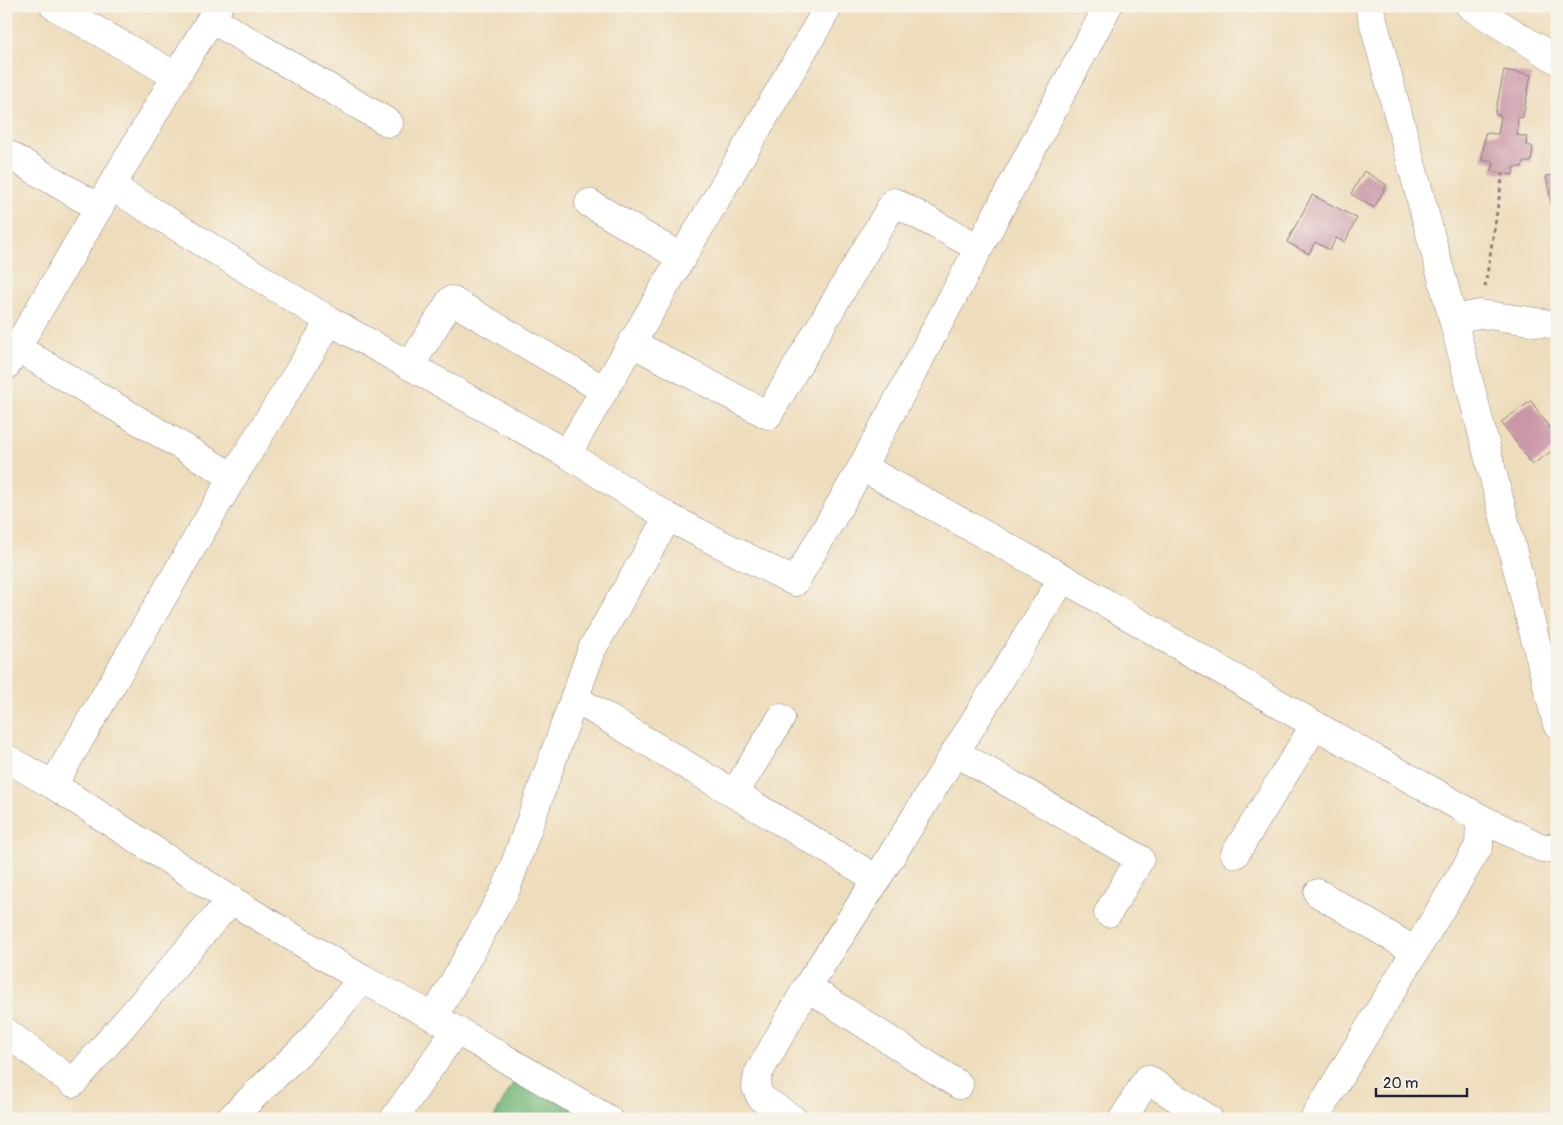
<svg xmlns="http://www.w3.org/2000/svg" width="1563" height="1125" font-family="Pangolin,sans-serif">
  <rect width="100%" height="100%" fill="#f7f3e8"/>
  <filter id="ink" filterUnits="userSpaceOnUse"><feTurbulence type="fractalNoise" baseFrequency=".02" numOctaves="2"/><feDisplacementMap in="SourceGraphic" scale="10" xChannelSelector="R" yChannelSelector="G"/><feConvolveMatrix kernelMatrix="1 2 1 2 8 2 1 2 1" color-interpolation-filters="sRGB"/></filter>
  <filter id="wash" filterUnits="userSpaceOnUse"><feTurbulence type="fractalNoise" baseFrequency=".0096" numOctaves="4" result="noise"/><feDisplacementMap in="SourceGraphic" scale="20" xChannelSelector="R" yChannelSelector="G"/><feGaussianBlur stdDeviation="1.12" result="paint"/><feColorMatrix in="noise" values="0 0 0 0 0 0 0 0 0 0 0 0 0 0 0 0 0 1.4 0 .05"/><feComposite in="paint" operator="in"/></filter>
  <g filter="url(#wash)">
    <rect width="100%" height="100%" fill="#eeddbc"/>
    <polygon fill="#73b77a" stroke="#4a6c5a" points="519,1073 597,1119 493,1119"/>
    <g id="blocks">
      <g fill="#c997a8">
        <polygon points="1504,70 1531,75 1523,117 1518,118 1517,135 1527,137 1526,144 1533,147 1531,162 1524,162 1522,167 1514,167 1513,175 1492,171 1494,162 1482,160 1485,133 1498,134 1501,116 1495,114"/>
        <polygon points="1364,171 1387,185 1374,208 1351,194"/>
        <polygon points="1557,175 1557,227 1556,227 1546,176"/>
        <polygon points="1312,195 1357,218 1345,242 1336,238 1330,250 1315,242 1309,254 1287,242"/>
        <polygon points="1531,401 1557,438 1557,447 1532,465 1501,422"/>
      </g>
    </g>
  </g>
  <g filter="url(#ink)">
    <use href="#blocks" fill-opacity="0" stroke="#88807c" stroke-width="1"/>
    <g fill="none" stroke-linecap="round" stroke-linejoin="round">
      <g stroke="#88807c" stroke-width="29">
        <g id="minor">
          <polyline points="54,6 176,76"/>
          <polyline points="1369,6 1453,319 1557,724"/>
          <polyline points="1470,6 1557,60"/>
          <polyline points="211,19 389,123"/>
          <polyline points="6,153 99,208"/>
          <polyline points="111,186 330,321 567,454 668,517 795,582 862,467 1108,6"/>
          <polyline points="589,203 682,258"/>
          <polyline points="1453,319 1480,314 1557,325"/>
          <polyline points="632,343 768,415 894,202 979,248"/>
          <polyline points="17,348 233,477"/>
          <polyline points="6,366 176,76 219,6"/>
          <polyline points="410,366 451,300 604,390"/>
          <polyline points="567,454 829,6"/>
          <polyline points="862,467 1063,578 1315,725 1480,818 1542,848 1557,848"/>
          <polyline points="574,698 877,879"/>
          <polyline points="955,752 1140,859 1108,913"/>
          <polyline points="6,758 53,785 231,900 362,979 434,1017 608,1119"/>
          <polyline points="53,785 233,477 330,321"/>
          <polyline points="734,794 781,718"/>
          <polyline points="1235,854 1315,725"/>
          <polyline points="1318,893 1415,951"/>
          <polyline points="807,987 959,1085"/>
          <polyline points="434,1017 506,889 592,649 668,517"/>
          <polyline points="6,1032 73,1083 231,900"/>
          <polyline points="230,1119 311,1041 362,979"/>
          <polyline points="394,1119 456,1030"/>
          <polyline points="793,1119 761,1098 756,1087 758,1074 807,987 877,879 1063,578"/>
          <polyline points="1123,1119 1147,1079 1209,1119"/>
          <polyline points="1314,1119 1479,846 1480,818"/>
        </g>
      </g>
      <polyline stroke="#88807c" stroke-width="3" stroke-dasharray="4 4" stroke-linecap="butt" points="1485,287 1503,173"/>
      <use href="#minor" stroke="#fff" stroke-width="28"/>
    </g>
  </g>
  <rect width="1563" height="1125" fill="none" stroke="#f7f3e8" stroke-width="25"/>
  <path d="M1376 1088v8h91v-8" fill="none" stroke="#22223b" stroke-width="2.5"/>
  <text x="1383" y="1088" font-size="15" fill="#22223b" stroke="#f7f3e8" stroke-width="4" paint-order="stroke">20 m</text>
</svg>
